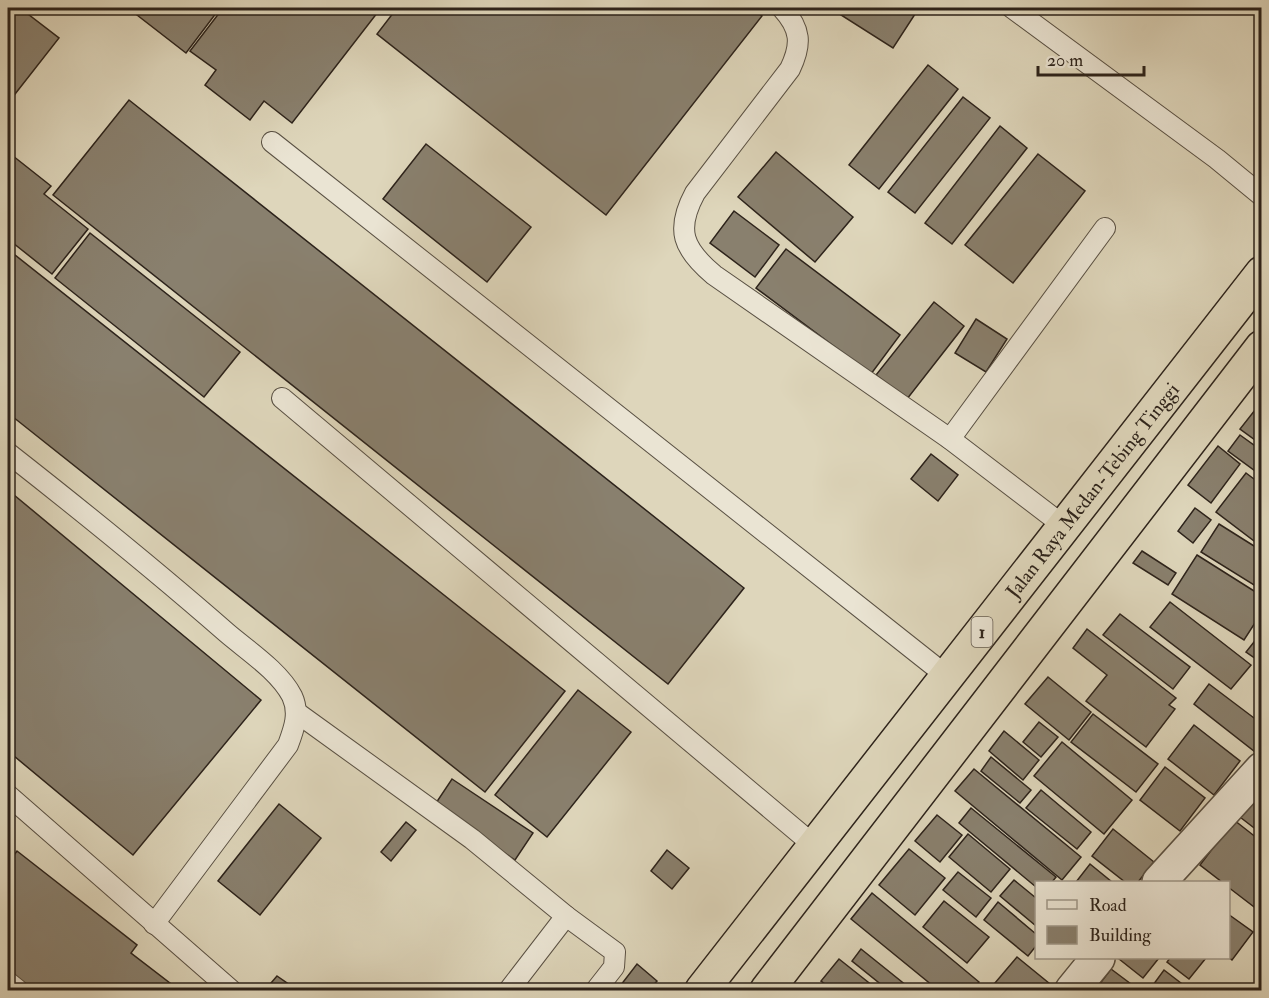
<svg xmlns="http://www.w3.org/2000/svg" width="1269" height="998" font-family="'IM FELL Double Pica',serif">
  <rect width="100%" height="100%" fill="#ded6bb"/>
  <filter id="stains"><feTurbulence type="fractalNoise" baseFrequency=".00333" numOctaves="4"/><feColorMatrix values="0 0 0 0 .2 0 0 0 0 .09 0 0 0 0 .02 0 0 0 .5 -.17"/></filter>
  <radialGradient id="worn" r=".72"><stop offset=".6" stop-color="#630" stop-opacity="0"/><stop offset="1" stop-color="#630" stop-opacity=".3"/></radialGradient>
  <g fill="#89806e" stroke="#2d231b" stroke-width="1.5">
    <polygon points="8,8 20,8 59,38 8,103"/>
    <polygon points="128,8 220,8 186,53"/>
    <polygon points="223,8 381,8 292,123 264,101 250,120 205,85 216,70 190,51"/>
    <polygon points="397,8 751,8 762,16 606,215 377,34"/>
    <polygon points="830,8 919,8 893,48"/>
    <polygon points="928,65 958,89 879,189 849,165"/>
    <polygon points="963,97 990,118 915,213 888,192"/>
    <polygon points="129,100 744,588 668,684 53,195"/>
    <polygon points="1000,126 1027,148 952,244 925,223"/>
    <polygon points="426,144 531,227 487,282 383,199"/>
    <polygon points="8,152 51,186 44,194 88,229 52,274 8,239"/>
    <polygon points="776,152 853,217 815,262 738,197"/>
    <polygon points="1038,154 1085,191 1013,283 965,245"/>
    <polygon points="734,211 779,245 755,277 710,243"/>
    <polygon points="90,233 240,352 204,397 55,278"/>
    <polygon points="786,249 900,335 871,374 756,288"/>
    <polygon points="10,251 565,691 485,792 8,413 8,254"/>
    <polygon points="934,302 964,326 907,399 876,375"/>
    <polygon points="976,319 1007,339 986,372 955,353"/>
    <polygon points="1255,410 1262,415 1262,445 1240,429"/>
    <polygon points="1240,435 1262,451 1262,476 1228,451"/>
    <polygon points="1218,446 1240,464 1211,503 1188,485"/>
    <polygon points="931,454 958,475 938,501 911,479"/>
    <polygon points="1246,473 1262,485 1262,547 1216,512"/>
    <polygon points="8,490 261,700 133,855 8,751"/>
    <polygon points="1195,508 1211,520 1193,543 1178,531"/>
    <polygon points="1219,524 1262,551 1262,590 1201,552"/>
    <polygon points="1142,551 1176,573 1168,585 1133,563"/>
    <polygon points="1197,555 1262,596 1262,612 1244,640 1172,594"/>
    <polygon points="1170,602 1251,665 1231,689 1150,627"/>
    <polygon points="1120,614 1190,667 1173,689 1103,635"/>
    <polygon points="1087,629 1176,698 1169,705 1175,709 1146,747 1086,701 1107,675 1073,648"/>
    <polygon points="1262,632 1262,663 1246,652"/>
    <polygon points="1048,677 1091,712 1069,740 1025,704"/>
    <polygon points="1209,684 1262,724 1262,752 1259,755 1194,704"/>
    <polygon points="578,690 631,732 547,837 495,795"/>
    <polygon points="1093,714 1158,764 1136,792 1071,742"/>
    <polygon points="1039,722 1058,737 1041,757 1023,742"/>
    <polygon points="1194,725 1240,761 1214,795 1168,759"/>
    <polygon points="1004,731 1039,760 1023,780 989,751"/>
    <polygon points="1062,742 1132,800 1104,834 1034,776"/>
    <polygon points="991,757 1031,790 1020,803 981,771"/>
    <polygon points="1165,767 1205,798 1180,831 1140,800"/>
    <polygon points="974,769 1081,857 1062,880 955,791"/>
    <polygon points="452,779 533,833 515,860 434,806"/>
    <polygon points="1262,782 1262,834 1236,814"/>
    <polygon points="1041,790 1091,832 1077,849 1026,808"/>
    <polygon points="279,804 321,838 260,915 218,881"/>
    <polygon points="971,808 1056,877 1052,882 1036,882 1036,887 959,823"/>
    <polygon points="937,815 962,835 940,862 915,841"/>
    <polygon points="1234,820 1262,842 1262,913 1228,887 1228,882 1222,882 1200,865"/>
    <polygon points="406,822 416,830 391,861 381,852"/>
    <polygon points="1113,829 1154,862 1138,882 1125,882 1092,856"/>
    <polygon points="968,834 1010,869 991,892 949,857"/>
    <polygon points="909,849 945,878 915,915 879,885"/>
    <polygon points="667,850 689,868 672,889 651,871"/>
    <polygon points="17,851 137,945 131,953 179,990 28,990 8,975 8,863"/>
    <polygon points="1090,864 1112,882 1076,882"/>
    <polygon points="958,872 991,898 976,917 943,890"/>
    <polygon points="1014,880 1036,898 1036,926 1000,896"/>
    <polygon points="872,893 979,982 972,990 938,990 851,919"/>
    <polygon points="944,901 989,937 967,963 923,927"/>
    <polygon points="998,902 1036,934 1036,946 1028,956 984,920"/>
    <polygon points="1228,914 1253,932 1232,960 1228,957"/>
    <polygon points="861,949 912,990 888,990 852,961"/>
    <polygon points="1017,957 1055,988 1053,990 989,990"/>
    <polygon points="1121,958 1159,958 1143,978 1119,959"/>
    <polygon points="1170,958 1206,958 1189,979 1167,962"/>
    <polygon points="839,959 878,990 833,990 821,981"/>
    <polygon points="637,964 657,981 649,990 617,990"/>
    <polygon points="1111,969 1139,990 1095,990"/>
    <polygon points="1164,970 1190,990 1161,990 1153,985"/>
    <polygon points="277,976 287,983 281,990 265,990"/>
  </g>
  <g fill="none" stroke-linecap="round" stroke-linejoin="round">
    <g stroke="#595043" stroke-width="22">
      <g id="lane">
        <path d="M 782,8 C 801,29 802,44 790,69 L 695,193 C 675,230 683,249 714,275 L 950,439 L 1064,526"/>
        <polyline points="1012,8 1217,159 1262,196"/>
        <polyline points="272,142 948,677"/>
        <polyline points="282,398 816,847"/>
        <polyline points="950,439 1105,228"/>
        <path d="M 8,453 C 82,511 155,570 227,633 C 248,651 279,671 292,696 C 300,713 294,729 288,745 L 154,924"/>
        <polyline points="296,712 472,839 566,916 509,990"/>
        <polyline points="8,795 231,990"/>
        <polyline points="566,916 615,952 614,967 596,990"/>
        <polyline points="8,982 18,990"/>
      </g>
    </g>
    <g stroke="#595043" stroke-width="36">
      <g id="street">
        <polyline points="1159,882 1262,769"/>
        <polyline points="1072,990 1098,958"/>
      </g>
    </g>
    <g stroke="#2d231b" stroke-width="36">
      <g id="highway">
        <path id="s1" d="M 702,990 L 1262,273"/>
        <polyline points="767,990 1262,347"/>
      </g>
    </g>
    <use href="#lane" stroke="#eae4d3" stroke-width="20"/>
    <use href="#street" stroke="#eae4d3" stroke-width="33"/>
    <use href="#highway" stroke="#ded6bb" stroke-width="33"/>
  </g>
  <g text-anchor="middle" stroke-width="5" stroke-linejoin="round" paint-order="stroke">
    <rect fill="#eae4d3" stroke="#665d52" stroke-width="1.5" x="971.5" y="617" width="21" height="30" rx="4.5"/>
    <g font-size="18" font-weight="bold" fill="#2d231b">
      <text x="982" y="638">1</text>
    </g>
    <g font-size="20" fill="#2d231b" stroke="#eae4d3">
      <text dy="7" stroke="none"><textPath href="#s1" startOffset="634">Jalan Raya Medan-Tebing Tinggi</textPath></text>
    </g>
  </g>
  <rect width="1269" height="998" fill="none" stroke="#ded6bb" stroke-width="30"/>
  <rect x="9" y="9" width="1251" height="980" fill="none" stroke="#2d231b" stroke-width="3"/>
  <rect x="15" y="15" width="1239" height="968" fill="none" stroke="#2d231b" stroke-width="1.5"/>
  <rect x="1035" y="881" width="195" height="78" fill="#eae4d3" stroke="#9e9789" stroke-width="1.5"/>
  <rect x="1047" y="900" width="30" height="9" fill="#eae4d3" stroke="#9e9789" stroke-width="1.5"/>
  <text x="1089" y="911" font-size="18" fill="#2d231b">Road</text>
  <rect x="1047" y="926" width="30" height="18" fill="#89806e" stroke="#9e9789" stroke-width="1.5"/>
  <text x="1089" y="941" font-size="18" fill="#2d231b">Building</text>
  <path d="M1038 66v9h106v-9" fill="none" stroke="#2d231b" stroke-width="3"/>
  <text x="1047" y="66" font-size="18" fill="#2d231b" stroke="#eae4d3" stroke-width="4.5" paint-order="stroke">20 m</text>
  <rect width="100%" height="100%" filter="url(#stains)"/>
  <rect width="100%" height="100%" fill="url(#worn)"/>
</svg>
